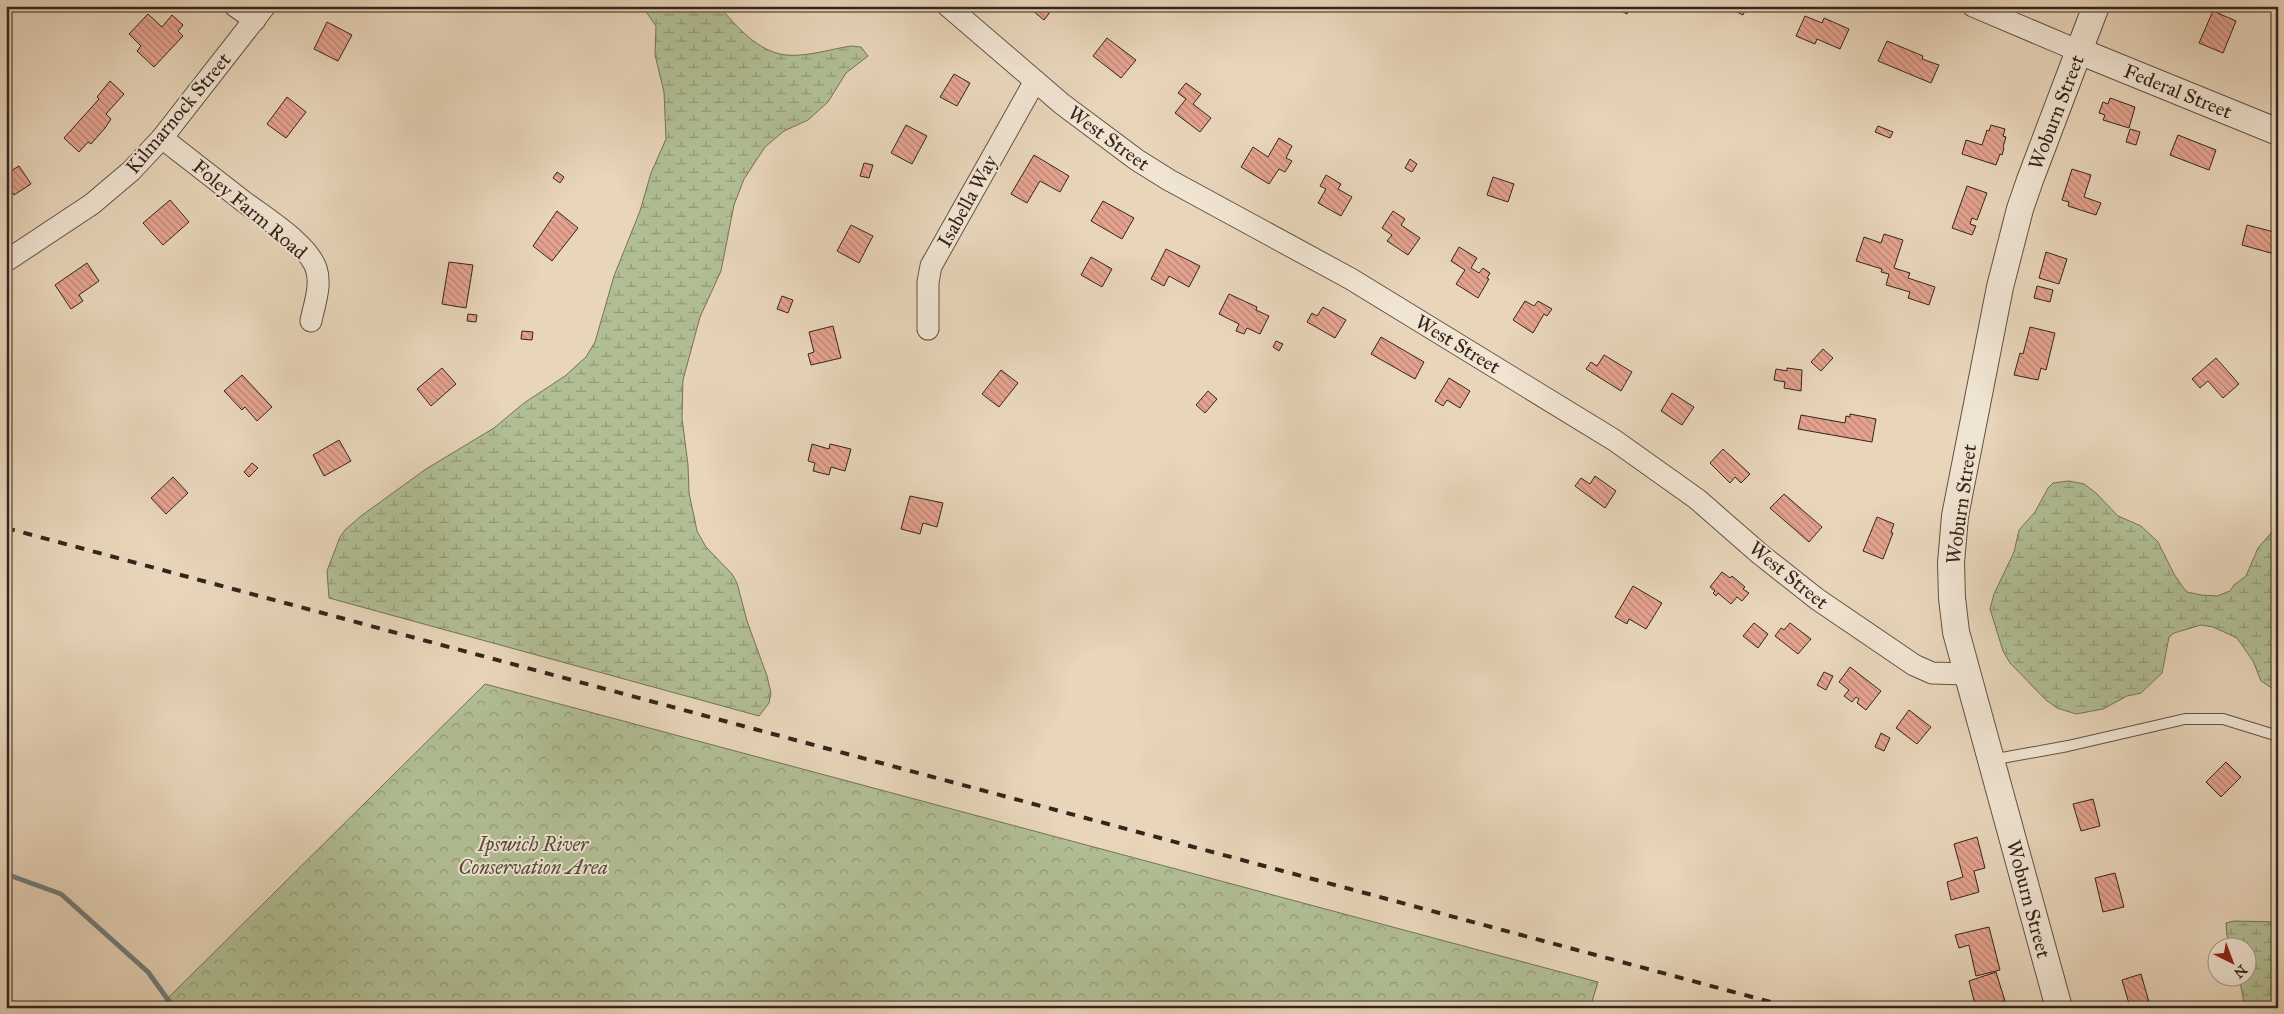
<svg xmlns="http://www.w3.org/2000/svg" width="2284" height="1014" font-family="'IM FELL Great Primer',serif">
  <defs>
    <pattern id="wetland-marsh" width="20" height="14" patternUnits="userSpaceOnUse" patternTransform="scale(1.25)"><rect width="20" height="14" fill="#b1be94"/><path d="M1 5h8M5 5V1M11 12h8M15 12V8" fill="none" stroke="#919a78"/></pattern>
    <pattern id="park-crowns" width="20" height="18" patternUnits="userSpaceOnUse" patternTransform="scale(1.25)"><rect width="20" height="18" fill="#b1be94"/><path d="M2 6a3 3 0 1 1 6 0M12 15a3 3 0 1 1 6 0" fill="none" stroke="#919a78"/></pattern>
    <pattern id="building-back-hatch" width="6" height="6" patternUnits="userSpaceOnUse" patternTransform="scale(1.25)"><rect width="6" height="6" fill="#e5a38f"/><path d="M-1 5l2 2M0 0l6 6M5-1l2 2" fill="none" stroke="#ba8574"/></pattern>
  </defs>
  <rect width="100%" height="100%" fill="#e8d5ba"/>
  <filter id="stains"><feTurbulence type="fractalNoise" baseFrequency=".004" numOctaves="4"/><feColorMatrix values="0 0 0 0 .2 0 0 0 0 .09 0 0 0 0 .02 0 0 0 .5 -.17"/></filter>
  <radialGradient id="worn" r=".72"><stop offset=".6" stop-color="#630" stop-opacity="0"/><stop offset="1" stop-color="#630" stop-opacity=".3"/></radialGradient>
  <g fill="url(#wetland-marsh)" stroke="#737258">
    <path d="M 642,6 L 719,6 C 736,26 758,52 786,55 C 807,57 831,49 851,46 L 861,47 L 868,56 L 846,73 L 828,102 L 808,120 L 784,131 L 765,147 L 744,179 L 734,205 L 721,271 L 700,317 L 683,380 L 682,418 L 688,465 L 689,493 L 695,521 L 697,531 L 706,547 L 732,574 L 737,583 L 747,621 L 767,676 L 771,693 L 769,703 L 759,716 L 329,598 L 327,571 L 340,537 L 345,530 L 361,516 L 426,469 L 494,428 L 524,403 L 565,376 L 586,357 L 595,342 L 614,276 L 640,211 L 651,173 L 666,139 L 664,92 L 655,55 L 656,26 Z"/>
    <polygon points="2069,481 2084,484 2096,493 2118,516 2141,526 2158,542 2174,574 2182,586 2187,592 2201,595 2217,596 2230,591 2234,585 2246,576 2258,548 2278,525 2278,692 2261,681 2253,661 2237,638 2213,627 2201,625 2174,633 2169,637 2162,673 2141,693 2127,696 2103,709 2076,714 2057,708 2046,700 2010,663 2003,651 1990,609 1994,594 2014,552 2019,530 2035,512 2048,488 2053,483"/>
    <polygon points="2234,921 2278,922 2278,1008 2245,1008 2239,977 2246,976 2246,946 2233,946 2227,936 2226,923"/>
  </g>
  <polygon fill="url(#park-crowns)" stroke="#737258" points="485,684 1598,982 1590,1008 169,1008 162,1004"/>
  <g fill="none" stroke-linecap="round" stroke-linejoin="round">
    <polyline stroke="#717d7a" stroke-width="5" points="6,874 61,894 148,972 174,1008"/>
  </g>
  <g fill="url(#building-back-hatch)" stroke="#35251c">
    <polygon points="1027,6 1055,6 1044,20"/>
    <polygon points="1615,6 1631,6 1627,14 1615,8"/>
    <polygon points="1725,6 1747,6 1743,15"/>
    <polygon points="2213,11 2236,21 2223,53 2199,43"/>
    <polygon points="148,14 162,27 172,15 183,25 178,31 183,36 154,67 137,51 141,46 129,34"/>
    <polygon points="1805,16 1822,23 1824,18 1849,29 1840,49 1817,39 1815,44 1796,36"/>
    <polygon points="327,22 352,35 338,61 314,49"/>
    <polygon points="1107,38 1136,60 1121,78 1093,56"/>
    <polygon points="1887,41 1923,56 1922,59 1939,65 1931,83 1878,61"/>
    <polygon points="954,74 970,83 957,106 940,97"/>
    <polygon points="110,81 124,94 106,114 111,119 105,128 91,144 88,142 79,152 64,138 99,99 97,97"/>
    <polygon points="1186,83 1201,94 1193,104 1211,118 1200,132 1175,113 1186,99 1178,93"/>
    <polygon points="287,97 306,112 286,138 267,124"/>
    <polygon points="2110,98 2135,107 2129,128 2103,120 2105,115 2099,113 2103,102 2108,104"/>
    <polygon points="906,125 927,136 912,164 891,153"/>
    <polygon points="1991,125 2005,129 2003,136 2006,137 2003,147 2004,148 2002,155 2000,154 1996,165 1962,154 1966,140 1982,145 1987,130 1989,131"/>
    <polygon points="1878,126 1893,132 1890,138 1875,132"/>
    <polygon points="2130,129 2140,132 2136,145 2126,142"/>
    <polygon points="2178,135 2216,150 2209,170 2170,155"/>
    <polygon points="1279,138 1292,146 1286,158 1292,161 1285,172 1279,169 1269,184 1241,167 1253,147 1268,157"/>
    <polygon points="1034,155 1069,176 1060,192 1040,181 1027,203 1011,194"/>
    <polygon points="1410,159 1417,164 1412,172 1405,168"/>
    <polygon points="864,163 873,165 869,178 860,176"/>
    <polygon points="19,166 31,184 14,195 12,192 6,196 6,174"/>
    <polygon points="2072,169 2091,175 2084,197 2101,203 2096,215 2068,206 2069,202 2062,200"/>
    <polygon points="557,172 564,177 560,183 553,178"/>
    <polygon points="1326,175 1341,184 1338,189 1352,197 1341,216 1318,203 1326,189 1320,186"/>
    <polygon points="1493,177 1514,184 1508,202 1487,195"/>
    <polygon points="1967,186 1987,193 1977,220 1972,218 1970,224 1976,226 1972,235 1952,228"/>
    <polygon points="170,200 189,222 163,245 143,223"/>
    <polygon points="1103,201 1134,218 1122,239 1091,221"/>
    <polygon points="557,211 578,228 552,261 533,246"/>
    <polygon points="1393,211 1405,219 1401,225 1420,238 1408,255 1387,241 1392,235 1382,228"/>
    <polygon points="851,225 873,236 859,263 837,251"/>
    <polygon points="2247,225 2278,233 2278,255 2242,245"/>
    <polygon points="1884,234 1903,240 1894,268 1910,273 1908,278 1935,287 1929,305 1908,298 1910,292 1886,285 1889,274 1881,272 1882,269 1856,261 1864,237 1881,243"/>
    <polygon points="1459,247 1477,258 1471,268 1479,273 1483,268 1490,273 1487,278 1489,279 1478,298 1456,284 1465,270 1451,261"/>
    <polygon points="1166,249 1200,266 1189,287 1169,276 1164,286 1151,279"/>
    <polygon points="2046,252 2067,259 2059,284 2039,278"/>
    <polygon points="1091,257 1112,269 1102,287 1081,275"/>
    <polygon points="449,262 473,265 466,308 442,304"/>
    <polygon points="87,263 99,281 79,295 83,301 71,309 55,285"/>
    <polygon points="2037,286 2053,290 2050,302 2034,298"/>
    <polygon points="1229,294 1257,307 1256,310 1269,316 1260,334 1247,328 1244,334 1236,331 1239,324 1219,314"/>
    <polygon points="782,296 793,300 788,313 777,309"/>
    <polygon points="1525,301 1534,306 1538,301 1552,309 1547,316 1544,314 1533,333 1513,320"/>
    <polygon points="1323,307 1346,320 1335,338 1307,322 1312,313 1317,316"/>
    <polygon points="468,314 477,315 476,322 467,321"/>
    <polygon points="833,326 841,358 811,365 808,354 814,352 809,332"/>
    <polygon points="2030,327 2055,333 2046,370 2041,368 2038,380 2014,375 2020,353 2023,354"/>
    <polygon points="522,331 533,332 532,340 521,339"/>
    <polygon points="1381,337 1424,362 1415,379 1371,354"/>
    <polygon points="1276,341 1283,344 1279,351 1273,347"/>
    <polygon points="1823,349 1833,358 1821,371 1811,362"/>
    <polygon points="1604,355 1632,372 1621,391 1586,369 1591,362 1597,366"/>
    <polygon points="2216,358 2239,384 2223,398 2208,381 2200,388 2192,379"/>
    <polygon points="442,368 456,384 431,406 417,389"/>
    <polygon points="1787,368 1802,370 1801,391 1784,388 1785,382 1774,380 1776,369 1787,371"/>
    <polygon points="1001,370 1018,383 999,407 982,394"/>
    <polygon points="242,375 272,407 257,421 245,407 242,410 224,391"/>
    <polygon points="1449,378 1470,391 1460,408 1447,400 1443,406 1435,401"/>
    <polygon points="1208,391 1217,399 1205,413 1196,405"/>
    <polygon points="1672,393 1694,407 1682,425 1661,411"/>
    <polygon points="1850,414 1876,419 1872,442 1798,429 1801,415 1845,423 1846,416 1850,417"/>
    <polygon points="339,440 351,461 324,476 313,455"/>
    <polygon points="812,444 829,449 830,444 851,449 845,471 831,467 829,475 813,471 815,463 808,461"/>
    <polygon points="1723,449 1750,474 1741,483 1735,477 1730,483 1710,463"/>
    <polygon points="252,463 258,468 249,477 244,472"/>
    <polygon points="1595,476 1616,491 1605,508 1575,486 1581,478 1590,484"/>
    <polygon points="173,477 188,493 166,514 151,498"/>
    <polygon points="1784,494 1822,527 1809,542 1770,508"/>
    <polygon points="910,496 943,503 937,527 923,523 920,534 901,529"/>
    <polygon points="1877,517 1894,524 1891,532 1893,533 1883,559 1863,551"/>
    <polygon points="1722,572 1730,578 1732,576 1745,587 1743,589 1749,593 1742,601 1737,597 1731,604 1718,593 1716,596 1713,593 1715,591 1710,587"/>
    <polygon points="1633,586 1662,603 1646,629 1629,619 1627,624 1615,617"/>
    <polygon points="1754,623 1768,634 1758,648 1743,636"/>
    <polygon points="1790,623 1811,639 1798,654 1775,636 1781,628 1784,630"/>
    <polygon points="1850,667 1881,691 1866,710 1857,703 1859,699 1856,697 1852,702 1844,696 1849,690 1839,682"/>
    <polygon points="1824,672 1833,676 1826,690 1817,685"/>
    <polygon points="1909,710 1931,727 1917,744 1896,728"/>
    <polygon points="1881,733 1890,738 1884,751 1875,747"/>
    <polygon points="2226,762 2241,777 2221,797 2206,782"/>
    <polygon points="2093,799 2100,826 2081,831 2073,804"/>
    <polygon points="1977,837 1985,868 1974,871 1979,892 1951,900 1947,882 1963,877 1954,844"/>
    <polygon points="2115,873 2124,907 2103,912 2095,878"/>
    <polygon points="1989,927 2000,970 1976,976 1969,945 1959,948 1955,935"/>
    <polygon points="1996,972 2005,1001 1976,1008 1969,981"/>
    <polygon points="2141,974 2149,1002 2130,1007 2122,980"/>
  </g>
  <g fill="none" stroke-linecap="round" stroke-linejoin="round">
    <g stroke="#625144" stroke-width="12">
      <polyline id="service" points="1991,760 2068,746 2185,719 2223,719 2278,736"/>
    </g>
    <g stroke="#625144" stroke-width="23">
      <g id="minor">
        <polyline points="235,6 255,20"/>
        <polyline points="948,6 1062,104 1137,160 1169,180 1351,279 1614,440 1697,499 1760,554 1817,599 1914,665 1932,673 1967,674"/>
        <polyline points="1973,6 2079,51"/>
        <path d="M 162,138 C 189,159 216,180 243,201 C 264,217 307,243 316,268 C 322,285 314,305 311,321"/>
        <polyline points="6,261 92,204 131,171 162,138 265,6"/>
        <polyline points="928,329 928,282 931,266 1035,81"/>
      </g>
    </g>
    <g stroke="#625144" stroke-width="28">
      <g id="tertiary">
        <polyline points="2079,51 2278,132"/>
        <polyline points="2059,1008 1956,632 1952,598 1951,563 1955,516 2000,287 2020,209 2030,180 2096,6"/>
      </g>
    </g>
    <use href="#service" stroke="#f0e4d2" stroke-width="10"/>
    <use href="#minor" stroke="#f0e4d2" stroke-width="21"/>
    <use href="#tertiary" stroke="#f0e4d2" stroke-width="26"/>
    <polyline stroke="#35251c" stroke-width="4" stroke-dasharray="9 9" stroke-linecap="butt" points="6,528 1793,1008"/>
  </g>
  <g text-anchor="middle" stroke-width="4" stroke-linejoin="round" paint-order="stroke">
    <g font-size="20" fill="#35251c" stroke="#f0e4d2">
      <text transform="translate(2178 91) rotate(22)" y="7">Federal Street</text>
      <text transform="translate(2056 112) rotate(-69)" y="7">Woburn Street</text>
      <text transform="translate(178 113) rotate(-50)" y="7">Kilmarnock Street</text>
      <text transform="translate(1109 138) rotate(36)" y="7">West Street</text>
      <text transform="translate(967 201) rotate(-61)" y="7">Isabella Way</text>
      <text transform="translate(250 209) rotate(40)" y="7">Foley Farm Road</text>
      <text transform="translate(1458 344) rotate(31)" y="7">West Street</text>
      <text transform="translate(1961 504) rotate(-82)" y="7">Woburn Street</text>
      <text transform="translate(1789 575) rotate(39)" y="7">West Street</text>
      <text transform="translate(2029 899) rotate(75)" y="7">Woburn Street</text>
    </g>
    <g font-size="20" font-style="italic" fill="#544b3a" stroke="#f0e4d2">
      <text x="533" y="851">Ipswich River<tspan x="533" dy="23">Conservation Area</tspan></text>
    </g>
  </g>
  <rect width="2284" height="1014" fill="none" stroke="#e8d5ba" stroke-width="25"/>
  <rect x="8" y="8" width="2269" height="999" fill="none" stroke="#35251c" stroke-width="2.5"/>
  <rect x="12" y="12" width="2259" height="989" fill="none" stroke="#35251c"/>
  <g transform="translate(2232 962) rotate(138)"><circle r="24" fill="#f0e4d2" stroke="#a59889"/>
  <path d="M0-4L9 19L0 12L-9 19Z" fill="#8f2418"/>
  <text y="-8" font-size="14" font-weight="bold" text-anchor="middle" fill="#35251c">N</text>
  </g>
  <rect width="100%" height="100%" filter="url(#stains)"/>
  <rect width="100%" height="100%" fill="url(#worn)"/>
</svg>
